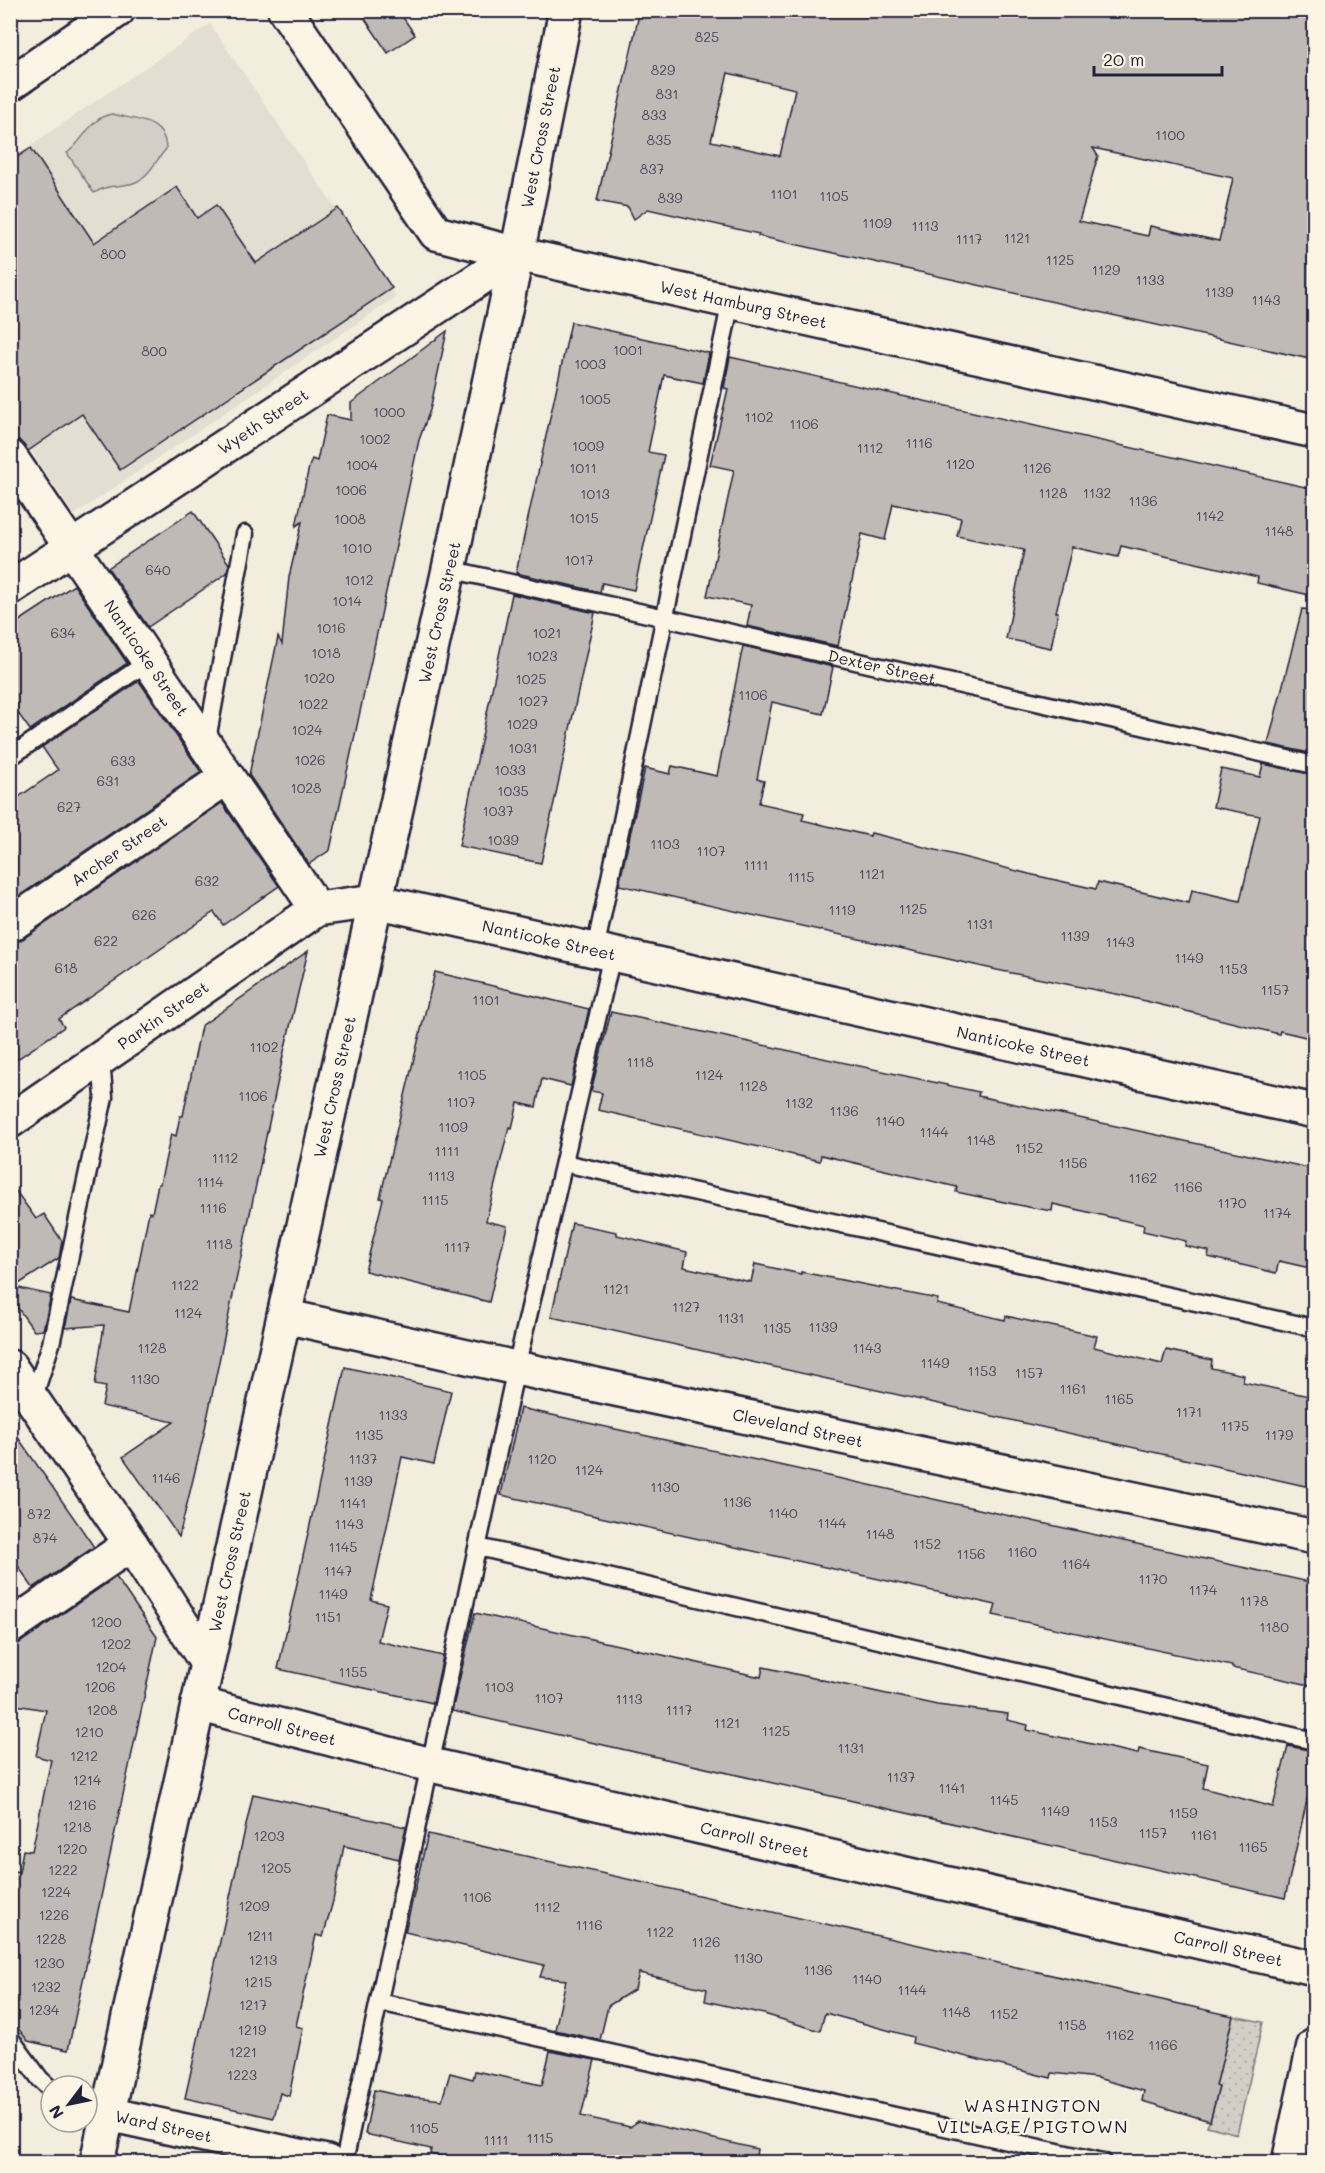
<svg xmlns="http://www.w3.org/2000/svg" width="1325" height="2173" font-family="Mali,sans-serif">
  <defs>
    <pattern id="grass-dots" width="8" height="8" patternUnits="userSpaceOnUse" patternTransform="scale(1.5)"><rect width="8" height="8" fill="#d4cfc6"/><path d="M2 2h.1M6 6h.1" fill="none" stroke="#b6b1ab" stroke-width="1.8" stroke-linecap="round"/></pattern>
  </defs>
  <rect width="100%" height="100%" fill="#f3edde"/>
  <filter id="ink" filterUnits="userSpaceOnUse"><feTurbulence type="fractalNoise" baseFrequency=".0167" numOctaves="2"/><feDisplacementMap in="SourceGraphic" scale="12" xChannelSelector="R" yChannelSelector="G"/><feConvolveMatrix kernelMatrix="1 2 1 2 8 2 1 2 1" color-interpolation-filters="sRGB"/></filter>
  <g filter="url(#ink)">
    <polygon fill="#e3ded2" points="210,24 396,297 74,515 11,421 10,159"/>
    <polygon fill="url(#grass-dots)" stroke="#7b7880" stroke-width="1.5" points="1233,2016 1263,2022 1237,2134 1207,2126 1211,2119 1219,2088 1216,2086"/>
    <path fill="#d4cfc6" stroke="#7b7880" stroke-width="1.5" d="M 112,114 C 135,120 165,119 166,149 C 158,158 148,177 136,182 C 121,188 109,183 94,193 L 67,153 C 84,141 90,117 112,114 Z"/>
    <g fill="#bfbab6" stroke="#22223b" stroke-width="1.5" fill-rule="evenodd">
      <polygon points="359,10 398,10 415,35 388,53"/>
      <path d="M 640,10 L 1314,10 L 1314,225 L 1310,252 L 1314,252 L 1314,360 L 758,236 L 759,234 L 648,209 L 634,219 L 628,207 L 597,201 ZM 728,73 L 795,89 L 780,156 L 711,141 ZM 1093,148 L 1233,178 L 1219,241 L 1150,226 L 1148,236 L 1079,221 L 1098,156 Z"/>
      <polygon points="31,148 94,243 177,187 197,218 216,205 256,263 338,208 392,288 120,470 82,414 28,451 19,440 10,439 10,162"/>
      <polygon points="571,322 709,353 703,383 664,375 648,452 664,455 634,590 602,583 600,592 516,573"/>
      <polygon points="447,331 430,410 419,440 330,850 309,864 249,775 278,637 282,644 289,577 302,522 296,526 309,467 312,459 317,461 327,415 351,420 351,403"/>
      <polygon points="730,357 1314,489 1314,596 1257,583 1258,577 1121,546 1118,557 1072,547 1056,612 1058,612 1051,648 1006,639 1024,550 957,536 961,518 893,504 885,540 862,534 838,646 747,626 751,605 707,596 734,470 710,465 728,389 724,388"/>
      <polygon points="193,511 229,564 227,573 148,627 108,568"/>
      <polygon points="74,585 127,663 30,730 10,702 10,627"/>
      <polygon points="512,594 595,613 541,863 459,846"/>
      <polygon points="1302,609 1314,610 1314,754 1268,744"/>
      <polygon points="743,646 833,667 823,714 772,702 757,779 764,781 759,803 804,813 802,820 870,836 871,833 916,844 916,845 1029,874 1096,889 1098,882 1189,903 1192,890 1240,901 1260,816 1213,807 1221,769 1260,777 1263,764 1314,775 1314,1039 1280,1031 1279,1034 1121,995 997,970 619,885 645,768 670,774 672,766 717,776"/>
      <polygon points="139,681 201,772 10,902 10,803 58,770 42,747"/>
      <polygon points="222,803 279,886 223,925 214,912 59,1019 64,1027 10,1064 10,944 21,940"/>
      <polygon points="308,951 283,1056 203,1438 179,1537 123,1457 174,1422 102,1406 106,1387 95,1385 104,1325 65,1328 71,1300 129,1312 149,1212 152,1213 158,1184 160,1184 171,1134 176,1136 180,1116 183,1116 201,1026"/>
      <polygon points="435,972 589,1009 571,1086 542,1079 536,1107 518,1103 512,1128 509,1127 486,1221 507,1226 489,1302 365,1271 383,1199 380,1198"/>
      <polygon points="611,1012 979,1092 978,1096 1314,1169 1314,1269 1279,1261 1276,1273 1208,1257 1209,1251 1185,1246 1186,1241 1143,1231 1144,1225 1053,1204 1052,1211 1028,1207 956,1192 957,1187 821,1155 820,1161 598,1110 602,1093 591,1091"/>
      <polygon points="10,1183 36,1219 44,1214 62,1241 59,1258 14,1287 51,1295 43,1330 34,1331 10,1297"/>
      <polygon points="572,1223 617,1232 617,1235 687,1252 684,1267 751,1282 755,1264 801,1274 801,1272 938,1299 937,1304 1005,1320 1006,1316 1097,1336 1094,1347 1162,1364 1166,1350 1212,1360 1211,1368 1244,1375 1243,1382 1314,1397 1314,1488 551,1317"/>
      <polygon points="345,1367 451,1391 434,1464 402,1457 371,1600 387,1604 378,1641 443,1656 433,1703 278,1669"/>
      <polygon points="520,1408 1314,1583 1314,1686 1232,1668 1232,1666 993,1615 996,1605 501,1495"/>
      <polygon points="10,1426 94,1547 33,1588 10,1554"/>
      <polygon points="116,1577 157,1637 68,2050 28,2041 10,2018 10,1870 19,1872 23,1850 32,1851 51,1760 36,1756 46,1710 10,1704 11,1649"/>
      <polygon points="475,1613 761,1677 763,1667 937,1705 1008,1714 1007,1720 1028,1725 1027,1730 1138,1754 1139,1749 1208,1764 1203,1788 1273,1807 1288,1746 1314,1751 1314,1769 1285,1898 452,1711"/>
      <polygon points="253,1794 406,1827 399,1859 344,1846 333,1901 323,1937 316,1935 306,1981 296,2026 303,2028 289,2096 280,2093 274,2118 185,2098"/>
      <polygon points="428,1834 1233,2016 1216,2086 1219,2087 1210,2121 1142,2101 1144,2091 1097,2078 1052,2073 1051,2078 912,2043 913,2037 825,2013 820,2031 764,2014 705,2001 707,1989 639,1973 635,1989 608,2006 600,2040 555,2030 566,1980 540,1977 544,1965 405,1932"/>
      <polygon points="550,2051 595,2060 581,2116 630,2127 638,2121 757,2149 755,2163 470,2163 430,2154 431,2149 365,2134 374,2090 397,2095 442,2100 450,2073 473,2079 475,2071 542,2085"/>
    </g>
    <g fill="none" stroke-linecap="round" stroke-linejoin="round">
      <g stroke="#22223b" stroke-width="21">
        <g id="service">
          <path id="s1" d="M 449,569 L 1314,765"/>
          <polyline points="206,745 245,534"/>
          <polyline points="10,757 149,661"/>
          <polyline points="595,950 731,301"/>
          <polyline points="564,1163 1314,1328"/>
          <polyline points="33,1399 51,1344 104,1097 101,1058"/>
          <polyline points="478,1547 1314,1741"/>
          <polyline points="379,2002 1103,2162"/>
          <polyline points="10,2038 40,2079 51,2089"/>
          <polyline points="87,2108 108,2114"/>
          <polyline points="344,2162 516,1368 612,955"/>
        </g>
      </g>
      <g stroke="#22223b" stroke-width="38">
        <g id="minor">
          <path id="s2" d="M 285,10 L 436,233 L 517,254 L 1314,431"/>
          <polyline points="10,84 118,10"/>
          <path id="s3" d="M 10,457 L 317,909"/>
          <path id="s4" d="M 10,588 L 517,254"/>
          <path id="s5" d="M 10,925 L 227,777"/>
          <path id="s6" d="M 10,1121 L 317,909 L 375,901 L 1314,1111"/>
          <path id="s7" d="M 284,1316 L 516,1368 L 1314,1537"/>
          <polyline points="10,1367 131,1544 207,1663"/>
          <polyline points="10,1627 131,1544"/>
          <path id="s8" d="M 198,1704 L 431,1765 L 1314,1968"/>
          <path id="s9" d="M 108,2114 L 327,2162"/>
          <path id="s10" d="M 97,2162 L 449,569 L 517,254 L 566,10"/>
          <polyline points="1289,2162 1314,2046"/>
        </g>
      </g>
      <use href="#service" stroke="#fcf5e5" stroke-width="16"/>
      <use href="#minor" stroke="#fcf5e5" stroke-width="33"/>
    </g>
  </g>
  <g text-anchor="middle" stroke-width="4.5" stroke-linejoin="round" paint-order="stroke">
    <g font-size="14" fill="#49485a">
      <text x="707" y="42">825</text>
      <text x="663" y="75">829</text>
      <text x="667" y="99">831</text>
      <text x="654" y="120">833</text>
      <text x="1170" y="140">1100</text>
      <text x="659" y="145">835</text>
      <text x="652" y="174">837</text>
      <text x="784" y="199">1101</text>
      <text x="834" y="201">1105</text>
      <text x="670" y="203">839</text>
      <text x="877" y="228">1109</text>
      <text x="925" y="231">1113</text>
      <text x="1017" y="243">1121</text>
      <text x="969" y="244">1117</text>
      <text x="113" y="259">800</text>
      <text x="1060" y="265">1125</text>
      <text x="1106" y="275">1129</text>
      <text x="1150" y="285">1133</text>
      <text x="1219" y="297">1139</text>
      <text x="1266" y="305">1143</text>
      <text x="628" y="355">1001</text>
      <text x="154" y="356">800</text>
      <text x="590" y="369">1003</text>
      <text x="595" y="404">1005</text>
      <text x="389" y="417">1000</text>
      <text x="759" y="422">1102</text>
      <text x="804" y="429">1106</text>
      <text x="375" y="444">1002</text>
      <text x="919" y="448">1116</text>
      <text x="588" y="451">1009</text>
      <text x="870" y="453">1112</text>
      <text x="960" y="469">1120</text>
      <text x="362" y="470">1004</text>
      <text x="583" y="473">1011</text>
      <text x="1037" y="473">1126</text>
      <text x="351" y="495">1006</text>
      <text x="1053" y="498">1128</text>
      <text x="1097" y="498">1132</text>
      <text x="595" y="499">1013</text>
      <text x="1143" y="506">1136</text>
      <text x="1210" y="521">1142</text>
      <text x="584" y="523">1015</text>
      <text x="350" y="524">1008</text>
      <text x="1279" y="536">1148</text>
      <text x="357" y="553">1010</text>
      <text x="579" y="565">1017</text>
      <text x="158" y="575">640</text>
      <text x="359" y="585">1012</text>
      <text x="347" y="606">1014</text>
      <text x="331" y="633">1016</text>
      <text x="63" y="638">634</text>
      <text x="547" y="638">1021</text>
      <text x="326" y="658">1018</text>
      <text x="542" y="661">1023</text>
      <text x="319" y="683">1020</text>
      <text x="531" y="684">1025</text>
      <text x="753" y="700">1106</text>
      <text x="533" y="706">1027</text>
      <text x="313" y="709">1022</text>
      <text x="522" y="729">1029</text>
      <text x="307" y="735">1024</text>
      <text x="523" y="753">1031</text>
      <text x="310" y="765">1026</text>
      <text x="123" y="766">633</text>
      <text x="510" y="775">1033</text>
      <text x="108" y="786">631</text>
      <text x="306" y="793">1028</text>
      <text x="513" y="796">1035</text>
      <text x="69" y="812">627</text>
      <text x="498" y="816">1037</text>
      <text x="503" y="845">1039</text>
      <text x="665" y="849">1103</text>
      <text x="711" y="856">1107</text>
      <text x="756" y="870">1111</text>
      <text x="872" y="879">1121</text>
      <text x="801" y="882">1115</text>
      <text x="207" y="886">632</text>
      <text x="913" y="914">1125</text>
      <text x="842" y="915">1119</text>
      <text x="144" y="920">626</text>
      <text x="980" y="929">1131</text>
      <text x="1075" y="941">1139</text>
      <text x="106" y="946">622</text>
      <text x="1120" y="947">1143</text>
      <text x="1189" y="963">1149</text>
      <text x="66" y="973">618</text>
      <text x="1233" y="974">1153</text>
      <text x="1275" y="995">1157</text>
      <text x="486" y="1005">1101</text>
      <text x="264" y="1052">1102</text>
      <text x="640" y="1067">1118</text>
      <text x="472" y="1080">1105</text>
      <text x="709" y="1080">1124</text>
      <text x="753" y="1091">1128</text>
      <text x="253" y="1101">1106</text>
      <text x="461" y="1107">1107</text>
      <text x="799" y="1108">1132</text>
      <text x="844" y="1116">1136</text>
      <text x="890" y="1126">1140</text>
      <text x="453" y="1132">1109</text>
      <text x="934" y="1137">1144</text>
      <text x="981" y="1145">1148</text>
      <text x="1029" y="1153">1152</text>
      <text x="447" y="1156">1111</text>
      <text x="225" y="1163">1112</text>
      <text x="1073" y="1168">1156</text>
      <text x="441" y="1181">1113</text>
      <text x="1143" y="1183">1162</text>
      <text x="210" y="1187">1114</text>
      <text x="1188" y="1192">1166</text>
      <text x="435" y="1205">1115</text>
      <text x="1232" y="1208">1170</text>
      <text x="213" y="1213">1116</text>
      <text x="1277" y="1218">1174</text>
      <text x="219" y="1249">1118</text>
      <text x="457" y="1252">1117</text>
      <text x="185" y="1290">1122</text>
      <text x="616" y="1294">1121</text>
      <text x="686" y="1312">1127</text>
      <text x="188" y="1318">1124</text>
      <text x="731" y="1323">1131</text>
      <text x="823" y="1332">1139</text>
      <text x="777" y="1333">1135</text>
      <text x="152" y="1353">1128</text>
      <text x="867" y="1353">1143</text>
      <text x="935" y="1368">1149</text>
      <text x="982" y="1376">1153</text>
      <text x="1029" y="1378">1157</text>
      <text x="145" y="1384">1130</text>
      <text x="1073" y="1394">1161</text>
      <text x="1119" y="1404">1165</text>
      <text x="1189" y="1417">1171</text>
      <text x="393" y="1420">1133</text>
      <text x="1235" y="1431">1175</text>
      <text x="369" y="1440">1135</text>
      <text x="1279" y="1440">1179</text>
      <text x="363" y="1464">1137</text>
      <text x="542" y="1464">1120</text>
      <text x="589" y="1475">1124</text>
      <text x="166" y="1483">1146</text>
      <text x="358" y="1486">1139</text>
      <text x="665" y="1492">1130</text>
      <text x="737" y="1507">1136</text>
      <text x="353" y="1508">1141</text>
      <text x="783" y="1518">1140</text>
      <text x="39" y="1519">872</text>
      <text x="832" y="1528">1144</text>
      <text x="349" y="1529">1143</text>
      <text x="880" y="1539">1148</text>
      <text x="45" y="1543">874</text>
      <text x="927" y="1549">1152</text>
      <text x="343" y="1552">1145</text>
      <text x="1022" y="1557">1160</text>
      <text x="971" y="1559">1156</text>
      <text x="1076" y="1569">1164</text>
      <text x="338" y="1576">1147</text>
      <text x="1153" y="1584">1170</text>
      <text x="1203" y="1595">1174</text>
      <text x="333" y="1599">1149</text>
      <text x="1254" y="1606">1178</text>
      <text x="328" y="1622">1151</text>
      <text x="106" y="1627">1200</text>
      <text x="1274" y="1632">1180</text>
      <text x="116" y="1649">1202</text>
      <text x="111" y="1672">1204</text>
      <text x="353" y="1677">1155</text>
      <text x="100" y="1692">1206</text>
      <text x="499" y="1692">1103</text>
      <text x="549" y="1703">1107</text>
      <text x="629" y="1704">1113</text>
      <text x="102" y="1715">1208</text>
      <text x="679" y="1715">1117</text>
      <text x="727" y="1728">1121</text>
      <text x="776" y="1736">1125</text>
      <text x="89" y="1737">1210</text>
      <text x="851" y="1753">1131</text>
      <text x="84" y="1761">1212</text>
      <text x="901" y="1782">1137</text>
      <text x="87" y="1785">1214</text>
      <text x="952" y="1793">1141</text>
      <text x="1004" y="1805">1145</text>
      <text x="82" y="1810">1216</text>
      <text x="1055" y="1816">1149</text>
      <text x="1183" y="1818">1159</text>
      <text x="1103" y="1827">1153</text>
      <text x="77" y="1832">1218</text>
      <text x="1153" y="1838">1157</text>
      <text x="1204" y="1840">1161</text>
      <text x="269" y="1841">1203</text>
      <text x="1253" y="1852">1165</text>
      <text x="72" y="1854">1220</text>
      <text x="276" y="1873">1205</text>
      <text x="63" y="1875">1222</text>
      <text x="56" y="1897">1224</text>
      <text x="477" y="1902">1106</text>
      <text x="254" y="1911">1209</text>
      <text x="547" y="1912">1112</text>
      <text x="54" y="1920">1226</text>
      <text x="589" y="1930">1116</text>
      <text x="660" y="1937">1122</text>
      <text x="260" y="1941">1211</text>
      <text x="51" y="1944">1228</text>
      <text x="706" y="1947">1126</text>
      <text x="748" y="1963">1130</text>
      <text x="263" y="1965">1213</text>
      <text x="49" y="1968">1230</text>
      <text x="818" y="1975">1136</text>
      <text x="867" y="1984">1140</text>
      <text x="258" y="1987">1215</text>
      <text x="46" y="1992">1232</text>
      <text x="912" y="1995">1144</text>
      <text x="253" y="2010">1217</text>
      <text x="44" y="2015">1234</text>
      <text x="956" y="2017">1148</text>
      <text x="1004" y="2019">1152</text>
      <text x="1072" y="2030">1158</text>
      <text x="252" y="2035">1219</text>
      <text x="1120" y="2040">1162</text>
      <text x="1163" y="2050">1166</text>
      <text x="243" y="2057">1221</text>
      <text x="242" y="2080">1223</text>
      <text x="424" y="2133">1105</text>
      <text x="540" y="2143">1115</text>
      <text x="496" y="2145">1111</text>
    </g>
    <g font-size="16" fill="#22223b" stroke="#fcf5e5">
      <text dy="6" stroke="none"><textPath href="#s10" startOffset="2073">West Cross Street</textPath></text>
      <text dy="6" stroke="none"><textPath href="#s2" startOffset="585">West Hamburg Street</textPath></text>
      <text dy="6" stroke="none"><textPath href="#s4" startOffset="303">Wyeth Street</textPath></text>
      <text dy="6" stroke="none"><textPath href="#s10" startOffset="1587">West Cross Street</textPath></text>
      <text dy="6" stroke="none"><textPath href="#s3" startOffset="243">Nanticoke Street</textPath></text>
      <text dy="6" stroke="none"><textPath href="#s1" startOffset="444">Dexter Street</textPath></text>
      <text dy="6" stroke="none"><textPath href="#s5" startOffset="132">Archer Street</textPath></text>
      <text dy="6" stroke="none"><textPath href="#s6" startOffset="610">Nanticoke Street</textPath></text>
      <text dy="6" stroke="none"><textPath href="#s6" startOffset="186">Parkin Street</textPath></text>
      <text dy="6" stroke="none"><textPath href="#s6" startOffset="1096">Nanticoke Street</textPath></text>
      <text dy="6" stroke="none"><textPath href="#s10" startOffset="1101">West Cross Street</textPath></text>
      <text dy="6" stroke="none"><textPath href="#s7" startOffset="526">Cleveland Street</textPath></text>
      <text dy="6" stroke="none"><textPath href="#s10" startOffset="615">West Cross Street</textPath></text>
      <text dy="6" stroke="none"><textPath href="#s8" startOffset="87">Carroll Street</textPath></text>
      <text dy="6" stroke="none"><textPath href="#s8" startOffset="573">Carroll Street</textPath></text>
      <text dy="6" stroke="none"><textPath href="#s8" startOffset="1059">Carroll Street</textPath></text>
      <text dy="6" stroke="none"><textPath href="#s9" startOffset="57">Ward Street</textPath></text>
    </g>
    <g font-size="18" letter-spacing="1.5" fill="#22223b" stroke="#fcf5e5">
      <text x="1033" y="2112">WASHINGTON<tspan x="1033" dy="21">VILLAGE/PIGTOWN</tspan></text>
    </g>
  </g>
  <rect width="1325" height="2173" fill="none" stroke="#fcf5e5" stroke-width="36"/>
  <rect x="18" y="18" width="1289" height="2137" fill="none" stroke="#22223b" stroke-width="2" filter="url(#ink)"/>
  <g transform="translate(69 2104) rotate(238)"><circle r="28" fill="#fcf5e5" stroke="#a5a1a1" stroke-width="1.5"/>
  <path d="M0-4.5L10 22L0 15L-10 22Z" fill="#22223b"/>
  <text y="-9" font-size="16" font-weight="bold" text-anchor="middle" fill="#22223b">N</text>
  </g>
  <path d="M1094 66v9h128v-9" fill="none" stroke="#22223b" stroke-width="3"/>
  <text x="1103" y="66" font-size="18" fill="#22223b" stroke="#fcf5e5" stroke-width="4.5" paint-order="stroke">20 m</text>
</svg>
